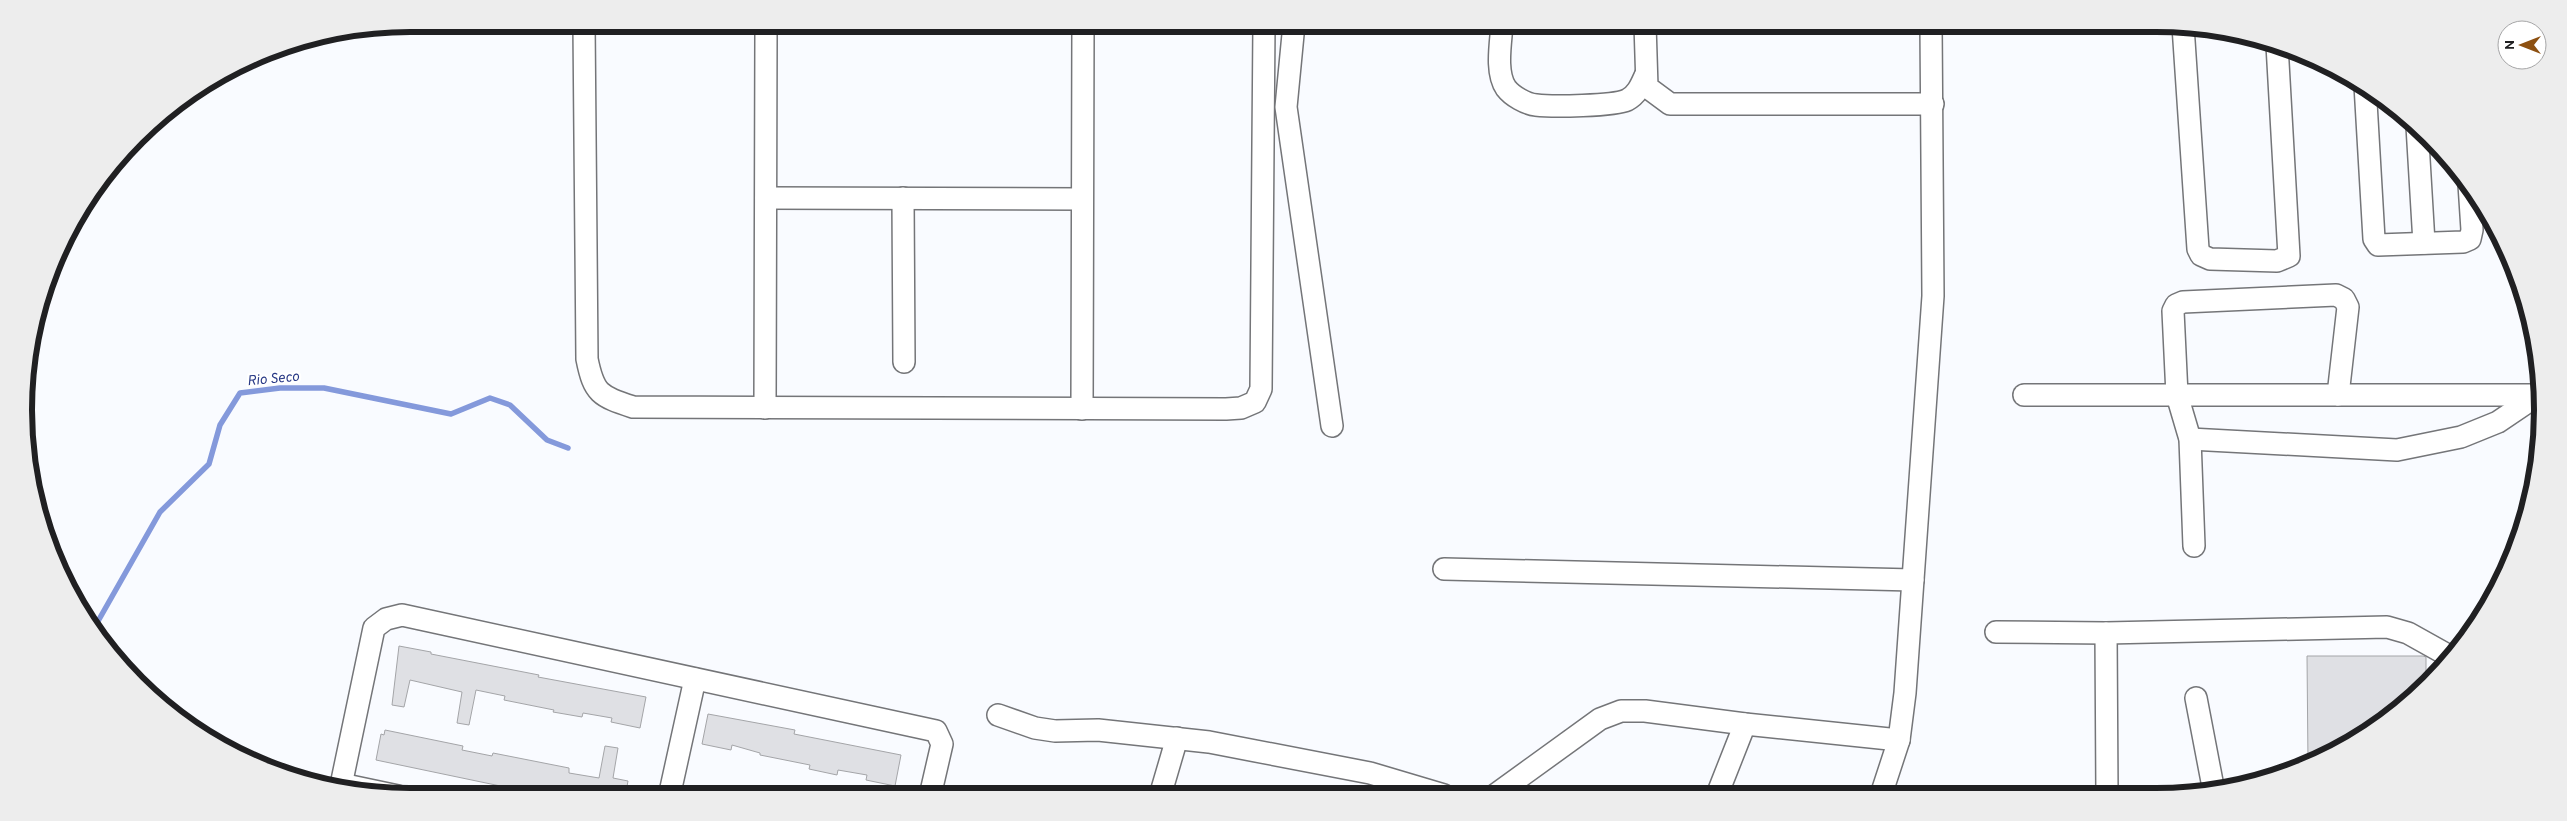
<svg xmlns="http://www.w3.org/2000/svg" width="2567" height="821" font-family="Overpass,sans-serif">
  <rect width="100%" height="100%" fill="#f9fbff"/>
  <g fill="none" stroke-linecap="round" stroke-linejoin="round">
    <polyline stroke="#8499db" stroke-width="5.5" points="93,630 160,512 209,464 220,425 240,393 280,388 324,388 451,414 490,398 510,405 547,440 568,448"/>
  </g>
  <g fill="#dfe0e4" stroke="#a4a5a8">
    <polygon points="399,646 431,652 431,654 539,675 538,677 646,697 640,728 611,722 612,718 583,713 582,717 553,712 554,710 504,700 505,696 476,690 469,725 457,723 462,692 410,680 404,707 392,705"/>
    <polygon points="2307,656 2423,656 2426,657 2426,687 2328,757 2308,763"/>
    <polygon points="708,714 795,730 794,734 901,755 895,786 866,780 867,775 838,770 837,775 809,769 810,765 760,755 760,753 732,745 731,750 702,744"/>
    <polygon points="385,730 463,746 462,750 492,756 493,753 569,768 569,773 599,778 605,746 618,748 613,778 628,781 625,797 553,797 376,760 381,734 384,735"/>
  </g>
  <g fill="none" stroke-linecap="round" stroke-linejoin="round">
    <g stroke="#747578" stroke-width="24">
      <g id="minor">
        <path d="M 584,24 L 587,359 C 594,394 600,396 633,407 L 1226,409 L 1241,408 L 1255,402 L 1261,389 L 1264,24"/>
        <polyline points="763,24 766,32 765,408"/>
        <polyline points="1294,24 1286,107 1332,426"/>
        <path d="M 1502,24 C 1501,42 1495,72 1506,88 C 1512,96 1526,104 1536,105 C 1552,107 1614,106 1627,100 C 1637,95 1641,85 1645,76"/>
        <polyline points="1645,24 1647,87 1670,104 1933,104"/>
        <polyline points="2183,26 2198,249 2201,255 2210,259 2277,261 2289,256 2277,45"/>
        <polyline points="2365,85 2374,239 2378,245 2463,242 2470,239 2472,230 2469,184"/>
        <polyline points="2417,126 2424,243"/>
        <polyline points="766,198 1082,199"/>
        <polyline points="903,198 904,362"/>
        <polyline points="2024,395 2542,395"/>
        <polyline points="1082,409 1083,24"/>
        <polyline points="2190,439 2397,450 2461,437 2498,422 2538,395"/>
        <polyline points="2194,546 2190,439 2177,395 2173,311 2176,305 2183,302 2336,295 2344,299 2348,307 2338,395"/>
        <polyline points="1444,569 1913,580"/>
        <polyline points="1996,632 2106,633 2387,627 2408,633 2451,657"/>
        <polyline points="2106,633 2107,794"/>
        <polyline points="2196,698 2214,792"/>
        <polyline points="998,715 1035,728 1055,731 1098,730 1209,742 1370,773 1444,795"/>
        <polyline points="341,784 398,796"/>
        <polyline points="340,790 374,628 386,619 402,615 936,731 942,744 930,796"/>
        <polyline points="1495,795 1600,719 1621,711 1645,711 1745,724 1899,740"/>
        <polyline points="1717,795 1745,724"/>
        <polyline points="1881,795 1899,740 1905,693 1933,296 1931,24"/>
        <polyline points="1160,796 1177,738"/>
        <polyline points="669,797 695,679"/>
      </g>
    </g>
    <use href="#minor" stroke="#fff" stroke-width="21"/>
  </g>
  <g text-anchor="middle" stroke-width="4.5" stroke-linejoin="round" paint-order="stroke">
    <g font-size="14" font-style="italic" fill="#283986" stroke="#fff">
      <text transform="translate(273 378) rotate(-5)" y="5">Rio Seco</text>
    </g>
  </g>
  <path d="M0 0H2567V821H0ZM410 32H2156A378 378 0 0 1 2534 410V410A378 378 0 0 1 2156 788H410A378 378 0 0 1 32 410V410A378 378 0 0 1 410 32Z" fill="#ededed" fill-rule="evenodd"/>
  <path fill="none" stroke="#202022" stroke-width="6" d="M410 32H2156A378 378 0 0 1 2534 410V410A378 378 0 0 1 2156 788H410A378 378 0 0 1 32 410V410A378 378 0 0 1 410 32Z"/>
  <g transform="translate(2522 45) rotate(270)"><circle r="24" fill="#ffffff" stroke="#a6a6a7"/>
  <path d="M0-4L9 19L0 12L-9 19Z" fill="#8d5011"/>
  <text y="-8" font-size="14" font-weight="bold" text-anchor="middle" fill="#202022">N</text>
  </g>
</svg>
